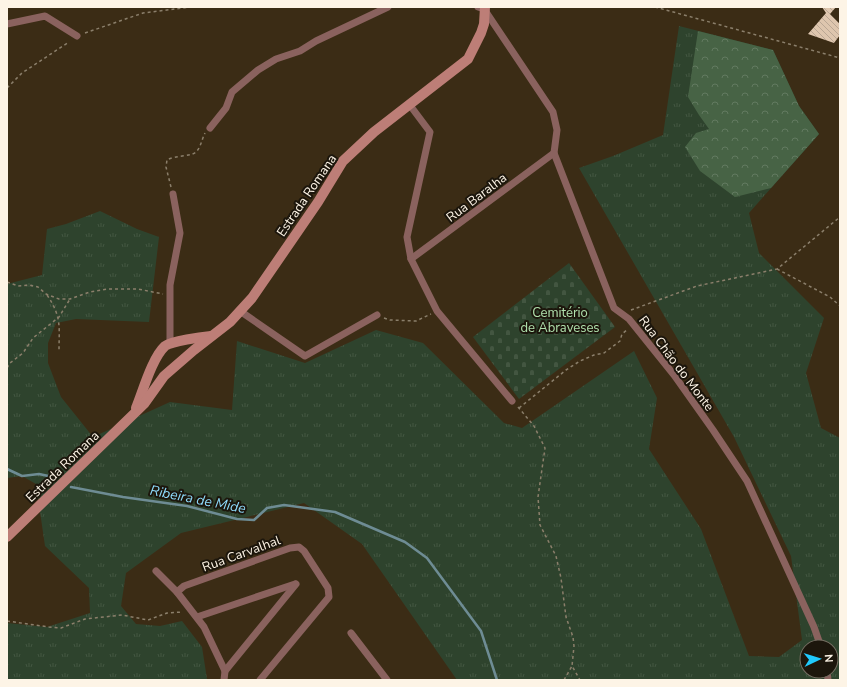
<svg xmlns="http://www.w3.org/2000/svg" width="847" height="687" font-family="'Nunito Sans',sans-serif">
  <defs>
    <pattern id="grass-tufts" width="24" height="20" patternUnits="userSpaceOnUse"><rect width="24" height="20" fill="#2e432d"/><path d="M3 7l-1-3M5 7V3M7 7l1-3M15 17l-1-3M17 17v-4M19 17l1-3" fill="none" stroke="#435641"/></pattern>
    <pattern id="forest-crowns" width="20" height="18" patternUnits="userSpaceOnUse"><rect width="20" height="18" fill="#476345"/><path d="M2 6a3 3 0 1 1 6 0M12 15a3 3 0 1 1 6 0" fill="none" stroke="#627a60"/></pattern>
    <pattern id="cemetery-stones" width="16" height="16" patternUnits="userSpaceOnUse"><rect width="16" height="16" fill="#2e432d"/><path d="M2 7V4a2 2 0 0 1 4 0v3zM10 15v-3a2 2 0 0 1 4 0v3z" fill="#435641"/></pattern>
    <pattern id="building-back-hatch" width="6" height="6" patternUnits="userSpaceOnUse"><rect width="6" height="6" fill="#dec6ae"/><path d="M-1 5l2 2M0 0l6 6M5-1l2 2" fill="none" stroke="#baa794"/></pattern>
  </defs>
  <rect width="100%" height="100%" fill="#3b2c15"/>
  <path fill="url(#grass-tufts)" fill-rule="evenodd" d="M 679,26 L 773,50 L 799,106 L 819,134 L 749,213 L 759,253 L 824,318 L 806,373 L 821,428 L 840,438 L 840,680 L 457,680 L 362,544 L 304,503 L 181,533 L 126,573 L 121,606 L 136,624 L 160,626 L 182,621 L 202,647 L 207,679 L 205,680 L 7,680 L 7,623 L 47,627 L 90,613 L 89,588 L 45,546 L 36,484 L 22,476 L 7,478 L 7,284 L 42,275 L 47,229 L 66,224 L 100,211 L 137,229 L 159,237 L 149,322 L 76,319 L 56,323 L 48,343 L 48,363 L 61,397 L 93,437 L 170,402 L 232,410 L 237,341 L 305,363 L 376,330 L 423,343 L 504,423 L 522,428 L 634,351 L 657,398 L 649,449 L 701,529 L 749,656 L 779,657 L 802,640 L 791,556 L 734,437 L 579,168 L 613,156 L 663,135 ZM 807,647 L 831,647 L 831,671 L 807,671 Z"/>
  <polygon fill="url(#forest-crowns)" points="698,31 773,50 799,106 819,134 771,188 735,197 700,171 685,147 696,133 709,129 699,115 688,97"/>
  <polygon fill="url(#cemetery-stones)" points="569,263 615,327 519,399 473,337"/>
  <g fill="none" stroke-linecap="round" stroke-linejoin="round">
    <g stroke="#6e8c94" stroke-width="2.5">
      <polyline points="7,469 22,476 39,474 53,477"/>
      <polyline points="71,487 123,497 187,506 237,519 254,520 267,508 284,505 335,512 405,542 427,558 481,631 497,680"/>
    </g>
  </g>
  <polygon fill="url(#building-back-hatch)" points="822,7 836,7 830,14 840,24 840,35 834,43 808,34 826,13"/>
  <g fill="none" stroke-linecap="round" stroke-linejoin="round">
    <g stroke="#8b7f6b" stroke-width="1.5" stroke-dasharray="3 3" stroke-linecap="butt">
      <polyline points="655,7 840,58"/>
      <polyline points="85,33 143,13 191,7"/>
      <polyline points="7,88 22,73 69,42"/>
      <path d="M 171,187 L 166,167 L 167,160 C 175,155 193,157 197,151 C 201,146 202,139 205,133"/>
      <polyline points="777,269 830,297 840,306"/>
      <polyline points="7,282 18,286 29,285 38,287 46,294 59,299 70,299 90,292 107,289 138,289 163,294"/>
      <path d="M 47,295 C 62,317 59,327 59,351"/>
      <polyline points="631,310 697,286 777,269 840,217"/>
      <polyline points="384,318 390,320 416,321 431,314"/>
      <polyline points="7,368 10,363 23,353 33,338 59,317 70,299"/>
      <polyline points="518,407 534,426 545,448 538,497 540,525 556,556 561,578 566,617 573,637 574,646 572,666 580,680"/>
      <polyline points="519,408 566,370 580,361 594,355 604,353 620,341 622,334 628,329"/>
      <polyline points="7,621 49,627 61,628 85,619 122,615 148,620 167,613 182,612"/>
      <polyline points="564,680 572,666"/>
    </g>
    <g stroke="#8a625e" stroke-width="7">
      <polyline points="478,7 484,9 553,112 557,130 554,153 614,308 629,319 674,375 713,430 747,481 814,627 821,647"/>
      <polyline points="7,24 45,16 77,36"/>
      <polyline points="409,104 430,132 407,237 411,259 437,311 512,401"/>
      <polyline points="210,128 226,108 232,92 258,70 276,59 300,51 316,41 388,7"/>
      <polyline points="411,259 554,153"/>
      <polyline points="240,311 305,356 377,315"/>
      <polyline points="170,344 170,285 180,233 173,194"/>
      <polyline points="156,571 177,592"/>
      <polyline points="197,617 295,584"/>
      <polyline points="351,633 387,680"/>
      <polyline points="225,671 296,584"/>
      <polyline points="827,671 828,680"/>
      <polyline points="224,680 225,671 204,627 177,592 184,586 290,548 299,547 304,551 328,588 329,597 260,680"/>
    </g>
    <g stroke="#bd7e77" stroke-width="10">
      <path d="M 136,408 C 143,391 152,358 165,346 C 172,341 201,337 211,336"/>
      <polyline points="7,537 144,404 164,376 194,350 230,322 252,298 318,202 343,161 374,132 468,59 481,33 484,24 485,7"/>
    </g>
  </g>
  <g text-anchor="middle" stroke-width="4" stroke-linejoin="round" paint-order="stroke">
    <g font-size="13" fill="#fdf4e6" stroke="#1c160c">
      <text transform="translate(306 195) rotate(-56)" y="5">Estrada Romana</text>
      <text transform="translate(476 197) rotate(-37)" y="5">Rua Baralha</text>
      <text transform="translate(677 363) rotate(53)" y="5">Rua Chão do Monte</text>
      <text transform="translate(62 466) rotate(-44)" y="5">Estrada Romana</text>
      <text transform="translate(241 553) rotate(-20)" y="5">Rua Carvalhal</text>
    </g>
    <g font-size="13" fill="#b0e1ad" stroke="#1c160c">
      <text x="560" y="317">Cemitério<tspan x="560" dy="15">de Abraveses</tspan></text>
    </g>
    <g font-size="14" font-style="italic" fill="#8edbfc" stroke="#1c160c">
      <text transform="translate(198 499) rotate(11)" y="5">Ribeira de Mide</text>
    </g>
  </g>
  <rect width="847" height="687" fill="none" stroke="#fdf4e6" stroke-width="16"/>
  <g transform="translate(819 659) rotate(86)"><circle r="19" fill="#1c160c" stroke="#766f63"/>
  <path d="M0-3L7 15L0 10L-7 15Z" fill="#20c9fd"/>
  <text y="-6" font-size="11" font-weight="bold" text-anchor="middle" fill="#fdf4e6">N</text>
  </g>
</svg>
